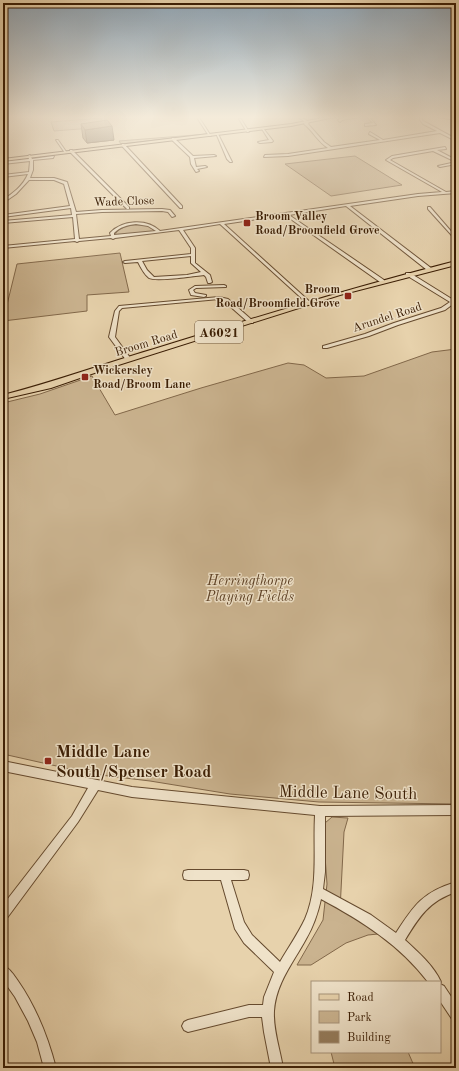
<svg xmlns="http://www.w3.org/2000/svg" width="459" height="1071" font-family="'Old Standard TT',serif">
  <rect width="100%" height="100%" fill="#e7d2ac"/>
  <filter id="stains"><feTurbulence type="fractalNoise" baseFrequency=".005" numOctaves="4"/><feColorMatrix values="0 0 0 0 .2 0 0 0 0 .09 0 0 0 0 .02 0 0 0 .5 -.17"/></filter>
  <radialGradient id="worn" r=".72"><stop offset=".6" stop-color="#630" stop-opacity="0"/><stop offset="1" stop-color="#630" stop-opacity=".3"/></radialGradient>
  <g fill="#cab38f" stroke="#82684a">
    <polygon points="101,118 105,127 54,131 51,122"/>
    <polygon points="207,134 121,144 119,141"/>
    <polygon points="355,156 402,185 331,196 285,164"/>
    <polygon points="128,225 146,225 156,231 114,236 118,230"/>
    <polygon points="120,253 129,292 87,295 87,311 3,321 17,264"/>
    <polygon points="456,349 456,804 319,802 230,794 150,781 92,774 3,754 3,403 40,394 92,376 115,415 201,388 288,363 304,365 326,378 364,376 432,352"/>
    <polygon points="332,817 348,818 344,832 340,910 359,919 378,934 368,935 346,943 311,965 297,965 323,920 327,884 324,842 325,823"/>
    <polygon points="331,1052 408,1052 415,1068 335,1068"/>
  </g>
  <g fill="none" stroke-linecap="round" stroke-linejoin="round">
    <g stroke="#654a2e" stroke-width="2">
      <g id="minor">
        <polygon points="196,116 198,116 211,136 209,136"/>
        <path d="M 297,116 L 299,116 L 309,122 L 308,124 L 324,142 L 331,147 L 380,140 L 369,134 L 370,132 L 383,140 L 437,131 L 423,124 L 420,120 L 420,116 L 422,116 L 422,120 L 425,122 L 456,139 L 456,141 L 440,133 L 288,156 L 264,157 L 265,155 L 288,154 L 328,148 C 318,142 313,131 304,124 L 305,122 Z"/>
        <polygon points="359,116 364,116 342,120 340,122 338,120 341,118"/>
        <polygon points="366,116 368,116 376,125 365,126 365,124 373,123"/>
        <polygon points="239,119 241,119 249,132 247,132"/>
        <polygon points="263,128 273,141 272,142 260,143 258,142 269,140 262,129"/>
        <polygon points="216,133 218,134 232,162 230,162 227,159"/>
        <polygon points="172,138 174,138 193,156 214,155 216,156 194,158 196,167 205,166 207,167 197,169 199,171 196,172 191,164 190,157 172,140"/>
        <polygon points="56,140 58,140 67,153 65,153"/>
        <polygon points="122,144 124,144 182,206 182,208 180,208 122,146"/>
        <path d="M 445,147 L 446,149 L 437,150 L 456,160 L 456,162 L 433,151 L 393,158 L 390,160 L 446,192 L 456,191 L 456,193 L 418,196 L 350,206 L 431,268 L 431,270 L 427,270 L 346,206 L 289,215 L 384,280 L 384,282 L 380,282 L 285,215 L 224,224 L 310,302 L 310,303 L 308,304 L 220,224 L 183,230 L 195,248 L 195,263 L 210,275 L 212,282 L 210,283 L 208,283 L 206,277 L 204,275 C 194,276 156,282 149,278 C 144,274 141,268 138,262 L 125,263 L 123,262 L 125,261 L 191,254 L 191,248 L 179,230 L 115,238 L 113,239 L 111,238 L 79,241 L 77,242 L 75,241 L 3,248 L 3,246 L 75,239 L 73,217 L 3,223 L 3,221 L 72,215 L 71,208 L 3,217 L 3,215 L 70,206 L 64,184 L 54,180 L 29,180 L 16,194 L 3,203 L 3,200 C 13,193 23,186 28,174 L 3,177 L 3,175 L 29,172 L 30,161 L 3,164 L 3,162 L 29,159 L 28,156 L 30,155 L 32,159 L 54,156 L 53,158 L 33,160 L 33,170 L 30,178 L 54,178 L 67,182 L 76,212 L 102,210 L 162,209 L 170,210 L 175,216 L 172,217 L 168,212 L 162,211 L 102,212 L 76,214 L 79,239 L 111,236 L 110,233 C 122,220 147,218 160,231 L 418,194 L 442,192 L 386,160 L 392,156 ZM 136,224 L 148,226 L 156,231 L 114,235 L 114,233 C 120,227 127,225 136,224 ZM 191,256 L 191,263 L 201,272 L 187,275 L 154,277 L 147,270 L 142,261 Z"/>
        <polygon points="70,150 72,150 129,207 129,209 127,209 70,152"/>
        <polygon points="456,162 456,164 440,167 438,166"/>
        <polygon points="428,207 430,207 456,237 456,240 428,209"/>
        <polygon points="406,273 410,273 455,301 456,302 456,305 453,304 445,310 398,325 369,336 327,348 323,348 323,346 365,334 394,323 441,308 450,302 406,275"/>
        <polygon points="224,285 226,286 226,287 196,288 193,290 195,293 206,295 206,296 204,297 191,295 189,290 195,286"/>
        <polygon points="219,297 228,299 253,321 253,323 249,323 224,301 219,299 122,308 119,311 115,337 131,359 130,360 126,360 109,337 115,311 119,306"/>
        <path d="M 3,761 L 132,787 L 320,806 L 456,805 L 456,815 L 325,816 L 325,872 L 323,889 L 371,915 L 396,933 C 414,905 423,892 456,882 L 456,892 C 429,901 419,917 405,940 C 418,952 434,966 441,982 L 440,984 L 440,982 L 428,982 C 400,945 362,921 321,899 C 318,913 313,927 306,939 C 293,963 276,983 274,1011 C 273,1030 280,1049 283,1068 L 271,1068 L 264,1032 L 262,1017 L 249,1017 L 188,1032 L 184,1030 L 182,1026 L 184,1022 L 188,1020 L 249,1005 L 263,1005 L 264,997 L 274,972 L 244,943 L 235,929 L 221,880 L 188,880 L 184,879 L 183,875 L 184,871 L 188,870 L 244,870 L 248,871 L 249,875 L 248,879 L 244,880 L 231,880 L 244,922 L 252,935 L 280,962 C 288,948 298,934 305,919 C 319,887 313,850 315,815 L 132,797 L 98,790 L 78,822 L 7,918 L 3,919 L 3,905 L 72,816 L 88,788 L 3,771 Z"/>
        <path d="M 3,965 C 9,968 14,975 18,981 C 36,1007 48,1037 56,1068 L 44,1068 L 37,1042 L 28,1021 L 15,997 L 3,980 Z"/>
        <polygon points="440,984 444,986 456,1004 456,1021 452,1019 440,1001"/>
      </g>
    </g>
    <g stroke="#3a1d04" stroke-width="2">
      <g id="primary">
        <polygon points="333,116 340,116 291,126 3,161 3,159 291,124"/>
        <polygon points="436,116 456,118 456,120 438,117"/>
        <path d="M 456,261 L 456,265 L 340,295 L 109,368 L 51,388 L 3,399 L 3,395 C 54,382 103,364 154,349 C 254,318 354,287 456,261 Z"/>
      </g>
    </g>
    <use href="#minor" fill="#efe2c9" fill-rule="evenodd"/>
    <use href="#primary" fill="#e7d2ac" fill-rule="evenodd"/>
  </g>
  <polygon fill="#7f6a4e" stroke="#3a1d04" points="81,124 114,140 87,143 83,138"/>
  <polygon fill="#685640" stroke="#3a1d04" points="112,126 114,140 87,143 85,130"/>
  <polygon fill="#947b5b" stroke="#3a1d04" points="107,120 112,126 85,130 81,124"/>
  <linearGradient id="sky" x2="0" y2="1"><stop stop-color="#90a7b9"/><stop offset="0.44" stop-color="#f4ebda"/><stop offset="1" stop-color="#f4ebda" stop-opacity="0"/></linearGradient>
  <rect width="459" height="266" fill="url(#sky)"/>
  <g fill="#8f2418" stroke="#efe2c9" stroke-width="1.5">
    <rect x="243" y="219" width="8" height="8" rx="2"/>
    <rect x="344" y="292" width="8" height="8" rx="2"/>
    <rect x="81" y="373" width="8" height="8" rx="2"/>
    <rect x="44" y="757" width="8" height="8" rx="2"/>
  </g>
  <g text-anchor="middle" stroke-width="3" stroke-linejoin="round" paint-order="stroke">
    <g font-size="12" fill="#3a1d04" stroke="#efe2c9">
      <text transform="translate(124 201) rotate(-2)" y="4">Wade Close</text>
      <text transform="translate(387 317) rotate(-18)" y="4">Arundel Road</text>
      <text transform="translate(146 343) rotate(-17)" y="4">Broom Road</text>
    </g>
    <g font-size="12" font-weight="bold" fill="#3a1d04" stroke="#efe2c9" text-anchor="start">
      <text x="255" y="220">Broom Valley<tspan x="255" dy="14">Road/Broomfield Grove</tspan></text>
      <text x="340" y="293" text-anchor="end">Broom<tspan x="340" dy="14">Road/Broomfield Grove</tspan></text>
      <text x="93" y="374">Wickersley<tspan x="93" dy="14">Road/Broom Lane</tspan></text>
    </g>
    <rect fill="#efe2c9" stroke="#70583f" stroke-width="1" x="195" y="321" width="48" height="22" rx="3"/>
    <g font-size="13" font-weight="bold" fill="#3a1d04">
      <text x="219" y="337">A6021</text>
    </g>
    <g font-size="14" font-style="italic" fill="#5e4227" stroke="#efe2c9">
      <text x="250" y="585">Herringthorpe<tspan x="250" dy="16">Playing Fields</tspan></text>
    </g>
    <g font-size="17" font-weight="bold" fill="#3a1d04" stroke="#efe2c9" text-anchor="start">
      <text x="56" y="757">Middle Lane<tspan x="56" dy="20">South/Spenser Road</tspan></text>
    </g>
    <g font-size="17" fill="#3a1d04" stroke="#efe2c9">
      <text transform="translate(348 792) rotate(1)" y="6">Middle Lane South</text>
    </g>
  </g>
  <rect width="459" height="1071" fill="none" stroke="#e7d2ac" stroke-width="16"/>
  <rect x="4" y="4" width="451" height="1063" fill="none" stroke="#3a1d04" stroke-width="2"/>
  <rect x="8" y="8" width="443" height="1055" fill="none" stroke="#3a1d04"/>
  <rect x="311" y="981" width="130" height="72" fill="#efe2c9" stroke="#a7937a"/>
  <rect x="319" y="994" width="20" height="6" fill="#e7d2ac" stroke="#a7937a"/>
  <text x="347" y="1001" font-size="12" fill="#3a1d04">Road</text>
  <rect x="319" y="1011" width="20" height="12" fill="#cab38f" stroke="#a7937a"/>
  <text x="347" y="1021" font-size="12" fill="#3a1d04">Park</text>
  <rect x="319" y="1031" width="20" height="12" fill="#947b5b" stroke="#a7937a"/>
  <text x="347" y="1041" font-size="12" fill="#3a1d04">Building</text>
  <rect width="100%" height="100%" filter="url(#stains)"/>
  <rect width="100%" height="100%" fill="url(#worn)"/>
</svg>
